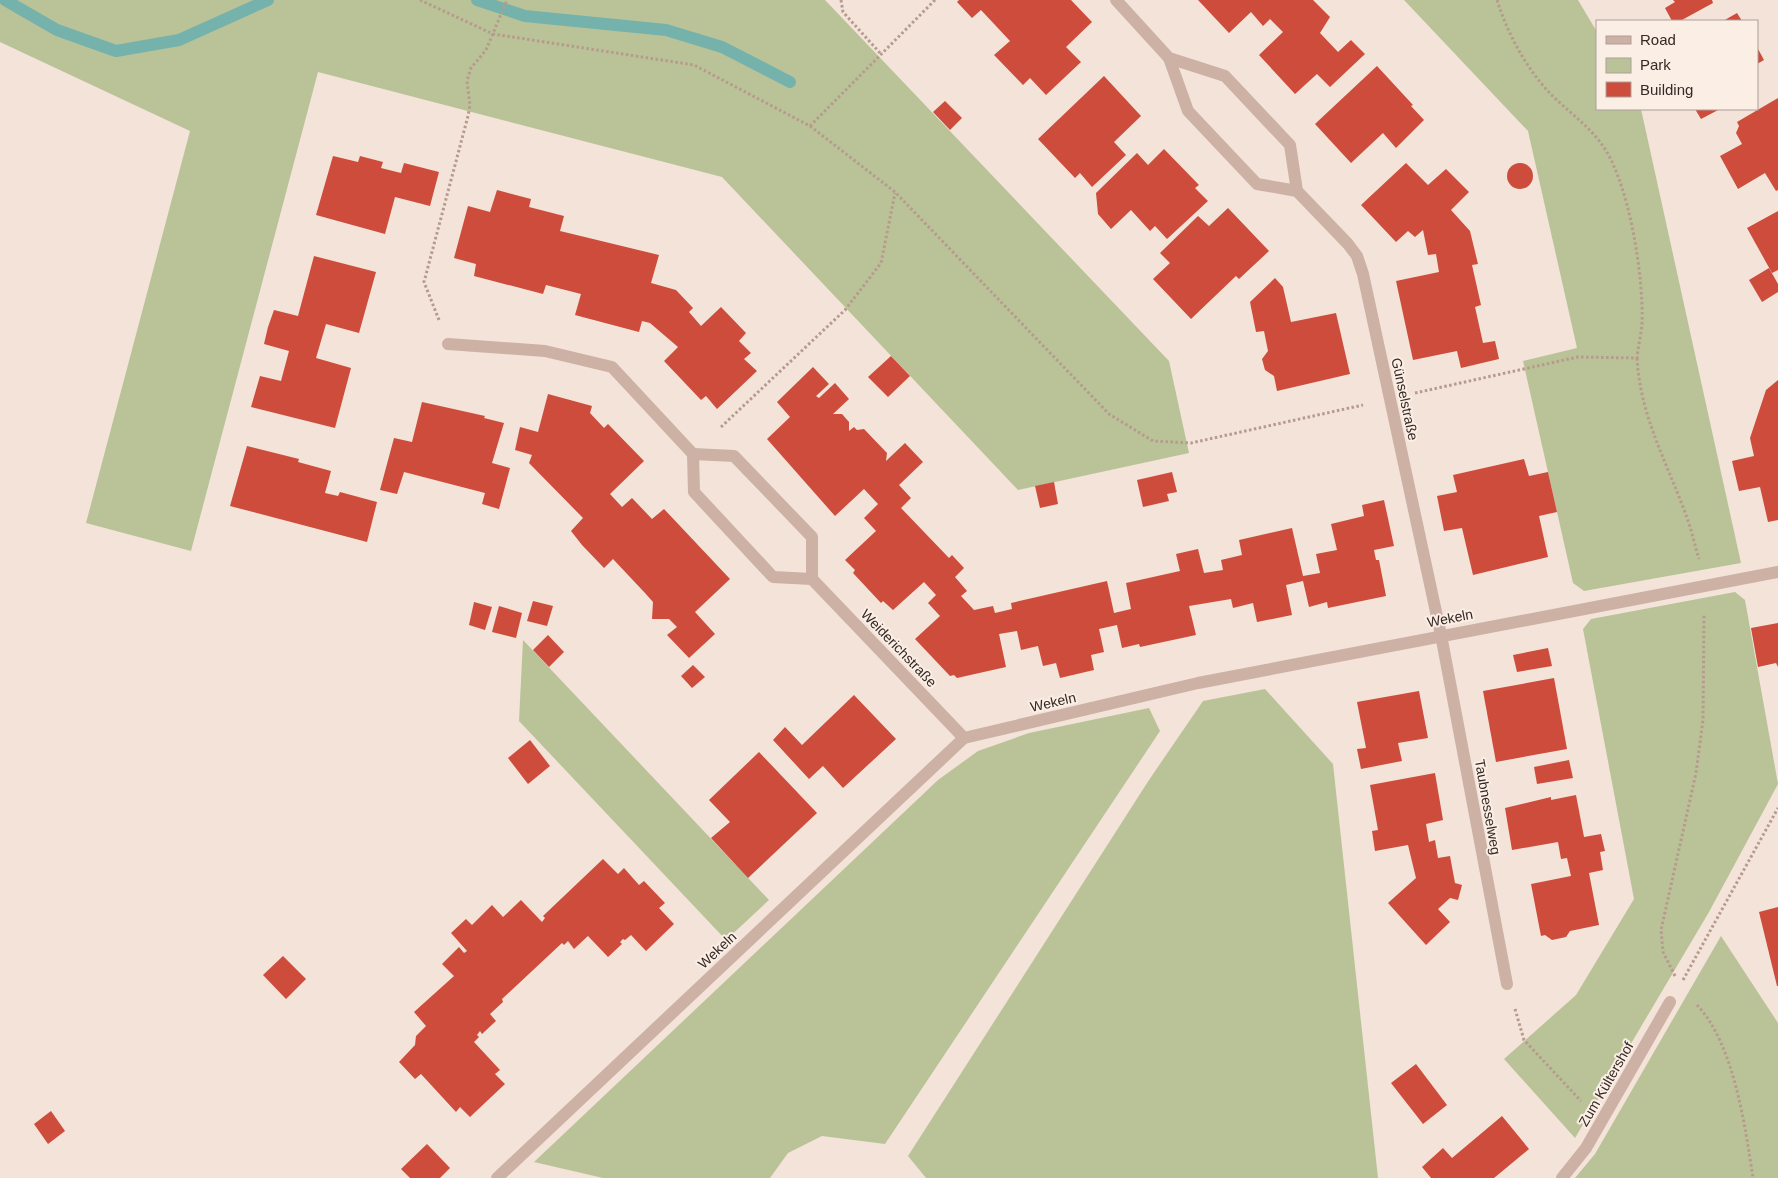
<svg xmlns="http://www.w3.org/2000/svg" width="1778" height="1178" font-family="Arial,sans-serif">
  <rect width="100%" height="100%" fill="#f3e3d9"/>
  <g fill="#bac398">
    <polygon points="0,0 825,0 1169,361 1189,453 1018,490 722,177 318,72 191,551 86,523 190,131 0,42"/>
    <polygon points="1404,0 1578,0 1597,32 1597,109 1641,109 1741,563 1584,591 1573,583 1523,361 1577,348 1528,131"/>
    <polygon points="1735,592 1745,600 1778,784 1709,912 1575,1138 1504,1059 1576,995 1634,899 1583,629 1591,619"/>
    <polygon points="523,640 769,900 726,940 519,721"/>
    <polygon points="1265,689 1333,764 1378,1178 926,1178 908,1156 1149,780 1203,701"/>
    <polygon points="1149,708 1160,731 885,1144 822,1136 788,1153 770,1178 603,1178 534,1162 938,780 978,751 1029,733"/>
    <polygon points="1721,936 1778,1023 1778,1178 1575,1178 1595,1154"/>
  </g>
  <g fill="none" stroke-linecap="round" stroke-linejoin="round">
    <g stroke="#76b2ac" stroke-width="12">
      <polyline points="5,0 57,30 116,51 179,40 268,0"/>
      <polyline points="477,0 525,16 666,30 722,47 790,82"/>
    </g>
  </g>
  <g fill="#cd4c3c">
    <polygon points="959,0 1071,0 1092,22 1066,47 1081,62 1046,95 1030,78 1023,85 994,55 1010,41 981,10 972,18 957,2"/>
    <polygon points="1198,0 1313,0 1330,17 1320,33 1338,52 1351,40 1365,54 1330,87 1317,74 1295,94 1259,55 1283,32 1270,19 1263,26 1251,12 1229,33"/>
    <polygon points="1673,0 1712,0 1713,3 1680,21 1672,21 1665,8 1675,2"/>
    <polygon points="1737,13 1742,21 1723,21"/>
    <polygon points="1757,47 1764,60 1757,64"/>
    <polygon points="1377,66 1413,105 1411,106 1424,120 1396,148 1383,133 1351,163 1315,124"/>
    <polygon points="1104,76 1141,116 1114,142 1126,155 1092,187 1080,173 1075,178 1038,139"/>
    <polygon points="1778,98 1778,190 1776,191 1765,173 1738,189 1720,156 1742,144 1736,133 1739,126 1737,122"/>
    <polygon points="945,101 962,118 950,130 933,112"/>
    <polygon points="1695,109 1720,109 1701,119"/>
    <polygon points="1164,149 1199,185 1195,188 1208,201 1167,239 1155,226 1150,231 1131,210 1111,229 1098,214 1096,193 1137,153 1148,165"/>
    <polygon points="333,156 358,162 360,156 383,162 381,168 401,173 404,163 439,172 430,206 395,197 385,234 316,215"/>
    <polygon points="1406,163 1428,185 1446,169 1469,192 1451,210 1470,231 1478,264 1472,265 1481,305 1475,307 1483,343 1495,341 1499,359 1461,368 1457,351 1413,360 1396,281 1439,272 1436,254 1428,255 1423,230 1415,237 1408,231 1396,242 1361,205"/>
    <circle cx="1520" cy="176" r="13"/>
    <polygon points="497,190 531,199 529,207 564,216 560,231 659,255 651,283 676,290 693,308 689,312 701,326 721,307 746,333 739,341 751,353 744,359 757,371 717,409 706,396 701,400 664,361 678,347 650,323 642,321 639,332 575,315 581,294 546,285 543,294 474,276 476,264 454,258 468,206 490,212"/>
    <polygon points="1228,208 1269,251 1239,279 1236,276 1191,319 1153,279 1170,263 1160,253 1198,216 1209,226"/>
    <polygon points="1778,211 1778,270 1772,273 1747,228"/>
    <polygon points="314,256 376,272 359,333 326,324 316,358 351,368 335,428 251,407 260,376 281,381 289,351 264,344 268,327 274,310 298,316"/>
    <polygon points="1769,268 1778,284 1778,292 1762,302 1749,280"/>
    <polygon points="1275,278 1283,287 1291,322 1336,313 1350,374 1277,391 1274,376 1265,370 1262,359 1268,351 1264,331 1256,332 1250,302"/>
    <polygon points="891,356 910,376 888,397 868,377"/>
    <polygon points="813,367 829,384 816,396 819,398 835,383 849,399 833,414 842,414 849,422 849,431 854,427 857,430 864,429 887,453 886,461 905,443 923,462 899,485 911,498 901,508 949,558 952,555 964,568 955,577 967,591 961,596 974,610 993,606 995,613 1012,609 1011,603 1107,581 1114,613 1131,609 1126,583 1180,571 1176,554 1198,549 1204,573 1223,570 1221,560 1242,555 1239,540 1292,528 1303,576 1320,573 1316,554 1337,550 1331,524 1364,516 1362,505 1384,500 1394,546 1374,550 1376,560 1379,560 1386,596 1328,608 1327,602 1309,607 1303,581 1286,585 1292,615 1257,622 1253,603 1233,608 1231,599 1189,606 1196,635 1140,647 1139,644 1122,648 1117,625 1099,629 1104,652 1091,655 1094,670 1060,678 1056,663 1043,666 1038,646 1021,650 1017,631 999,634 1006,667 957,678 954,675 950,676 915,639 940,616 928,603 936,595 924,582 893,610 883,601 881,603 853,573 855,570 845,560 876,531 864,518 878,504 864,489 835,516 767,439 790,417 777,402"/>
    <polygon points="1778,380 1778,520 1768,522 1760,487 1739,491 1732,461 1754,456 1750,438 1766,390"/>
    <polygon points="548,394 592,406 590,413 604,428 608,424 644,461 610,494 622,507 632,498 652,519 664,509 730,579 695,612 715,634 689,658 667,635 677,627 669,619 652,619 653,602 645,593 613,559 604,568 582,545 571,531 583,518 529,463 532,455 515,450 520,427 538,432"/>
    <polygon points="422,402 485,416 484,418 504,423 492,463 510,468 499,509 482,504 485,493 404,472 397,494 380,490 394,438 412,442"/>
    <polygon points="247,446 299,459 298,462 331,471 325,493 338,496 340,492 377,502 367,542 230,506"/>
    <polygon points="1524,459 1529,476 1548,472 1557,512 1539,516 1548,557 1473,575 1462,528 1444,531 1437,496 1457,492 1453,475"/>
    <polygon points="1172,472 1177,492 1167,494 1169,501 1143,507 1137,480"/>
    <polygon points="1054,482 1058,504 1040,508 1035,486"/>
    <polygon points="533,601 553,606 547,626 527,621"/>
    <polygon points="474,602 492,607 485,630 469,625"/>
    <polygon points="499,606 522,613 516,638 492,632"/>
    <polygon points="1778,623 1778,667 1776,663 1758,667 1751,628"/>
    <polygon points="548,635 564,652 549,667 533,650"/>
    <polygon points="1548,648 1552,666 1517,672 1513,655"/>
    <polygon points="693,665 705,677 692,688 681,676"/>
    <polygon points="1554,678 1567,749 1496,762 1483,691"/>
    <polygon points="1419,691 1428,738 1398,743 1402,761 1361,769 1357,749 1366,748 1357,702"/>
    <polygon points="854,695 896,739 843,788 823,766 809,779 773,740 785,727 802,745"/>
    <polygon points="530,740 550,766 528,784 508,758"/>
    <polygon points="759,752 817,813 748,878 711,838 730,822 709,800"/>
    <polygon points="1569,760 1573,778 1537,784 1534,767"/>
    <polygon points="1435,773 1443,820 1426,824 1429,842 1435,840 1438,858 1450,856 1455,883 1462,885 1458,900 1450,898 1438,909 1450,922 1426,945 1388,903 1416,878 1408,845 1375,851 1372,831 1378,830 1370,785"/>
    <polygon points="1576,795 1584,837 1601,834 1605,851 1600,852 1603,870 1589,873 1599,925 1570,931 1566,937 1552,940 1545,935 1541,936 1531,884 1571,876 1567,858 1561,859 1558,842 1512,850 1505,808 1551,797 1551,800"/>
    <polygon points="603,859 618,874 624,868 639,885 644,881 665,903 659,908 674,924 646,951 631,935 625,940 623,939 620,942 622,944 608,957 588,936 574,949 568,941 564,945 562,943 502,999 503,1002 490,1014 496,1021 482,1034 480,1031 477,1035 479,1037 474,1042 500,1070 495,1074 505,1084 470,1117 460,1107 456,1112 421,1074 415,1079 399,1062 415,1045 416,1036 426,1026 414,1012 454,976 442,964 459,947 464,953 467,951 451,933 466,919 472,925 492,905 503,917 521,900 542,922 545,918 543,916"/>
    <polygon points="1778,907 1778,986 1777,986 1759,912"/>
    <polygon points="283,956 306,979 286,999 263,975"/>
    <polygon points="1416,1064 1447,1105 1423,1124 1391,1083"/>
    <polygon points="51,1111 65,1131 48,1144 34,1124"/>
    <polygon points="1502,1116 1529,1149 1494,1178 1431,1178 1422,1167 1443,1148 1452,1158"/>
    <polygon points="427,1144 450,1168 440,1178 410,1178 401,1169"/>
  </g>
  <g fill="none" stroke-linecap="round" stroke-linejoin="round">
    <g stroke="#b79a8e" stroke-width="3" stroke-dasharray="2.5 2.5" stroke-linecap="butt">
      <polyline points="420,0 493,34 694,65 810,126 895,192 1109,414 1153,441 1191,443 1363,405"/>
      <polyline points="841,0 843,12 880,53"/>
      <polyline points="810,126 935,0"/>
      <polyline points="439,320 424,282 468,116 470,105 467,81 471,68 486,50 507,0"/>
      <path d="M 1637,358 C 1640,413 1664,457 1683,507 C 1690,524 1694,542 1699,559"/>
      <path d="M 1415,393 L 1578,357 L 1637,358 C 1638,347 1641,336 1642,324 C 1644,278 1629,178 1600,142 C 1585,122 1563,108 1546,89 C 1524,64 1507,32 1497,0"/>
      <polyline points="721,427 845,310 881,263 895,193"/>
      <polyline points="1675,976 1663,952 1661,930 1696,773 1703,720 1704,615"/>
      <polyline points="1683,980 1778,808"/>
      <path d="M 1697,1005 C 1734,1044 1745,1126 1753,1178"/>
      <polyline points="1515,1009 1524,1040 1581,1101"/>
    </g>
    <g stroke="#ccb1a4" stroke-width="12">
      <polyline points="1116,0 1169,58 1225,76 1290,145 1297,191 1348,244 1357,256 1363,274 1441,635 1507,984"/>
      <polyline points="1169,58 1188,111 1257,184 1297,191"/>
      <polyline points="448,344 545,351 612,367 693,454 694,492 773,577 812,579"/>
      <polyline points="693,454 734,456 812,537 812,579 964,738"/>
      <polyline points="497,1178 964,738 1198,683 1778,572"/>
      <polyline points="1562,1178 1586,1148 1670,1002"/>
    </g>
  </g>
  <g text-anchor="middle" stroke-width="4" stroke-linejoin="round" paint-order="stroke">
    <g font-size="14" fill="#362926" stroke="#faeee5">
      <text transform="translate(1405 399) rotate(78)" y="5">Günselstraße</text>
      <text transform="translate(1450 618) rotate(-11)" y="5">Wekeln</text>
      <text transform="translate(899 648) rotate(46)" y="5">Weiderichstraße</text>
      <text transform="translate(1053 702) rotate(-13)" y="5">Wekeln</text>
      <text transform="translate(1488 807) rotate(80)" y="5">Taubnesselweg</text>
      <text transform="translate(717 950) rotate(-43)" y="5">Wekeln</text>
      <text transform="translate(1606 1084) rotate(-60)" y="5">Zum Kültershof</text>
    </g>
  </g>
  <rect x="1596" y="20" width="162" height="90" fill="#faeee5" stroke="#ac9f99"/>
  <rect x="1606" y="36" width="25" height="8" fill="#ccb1a4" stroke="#ac9f99"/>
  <text x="1640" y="45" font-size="15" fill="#362926">Road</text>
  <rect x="1606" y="58" width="25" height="15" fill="#bac398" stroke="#ac9f99"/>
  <text x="1640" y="70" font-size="15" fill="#362926">Park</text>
  <rect x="1606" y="82" width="25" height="15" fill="#cd4c3c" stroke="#ac9f99"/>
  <text x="1640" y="95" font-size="15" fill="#362926">Building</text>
</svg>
